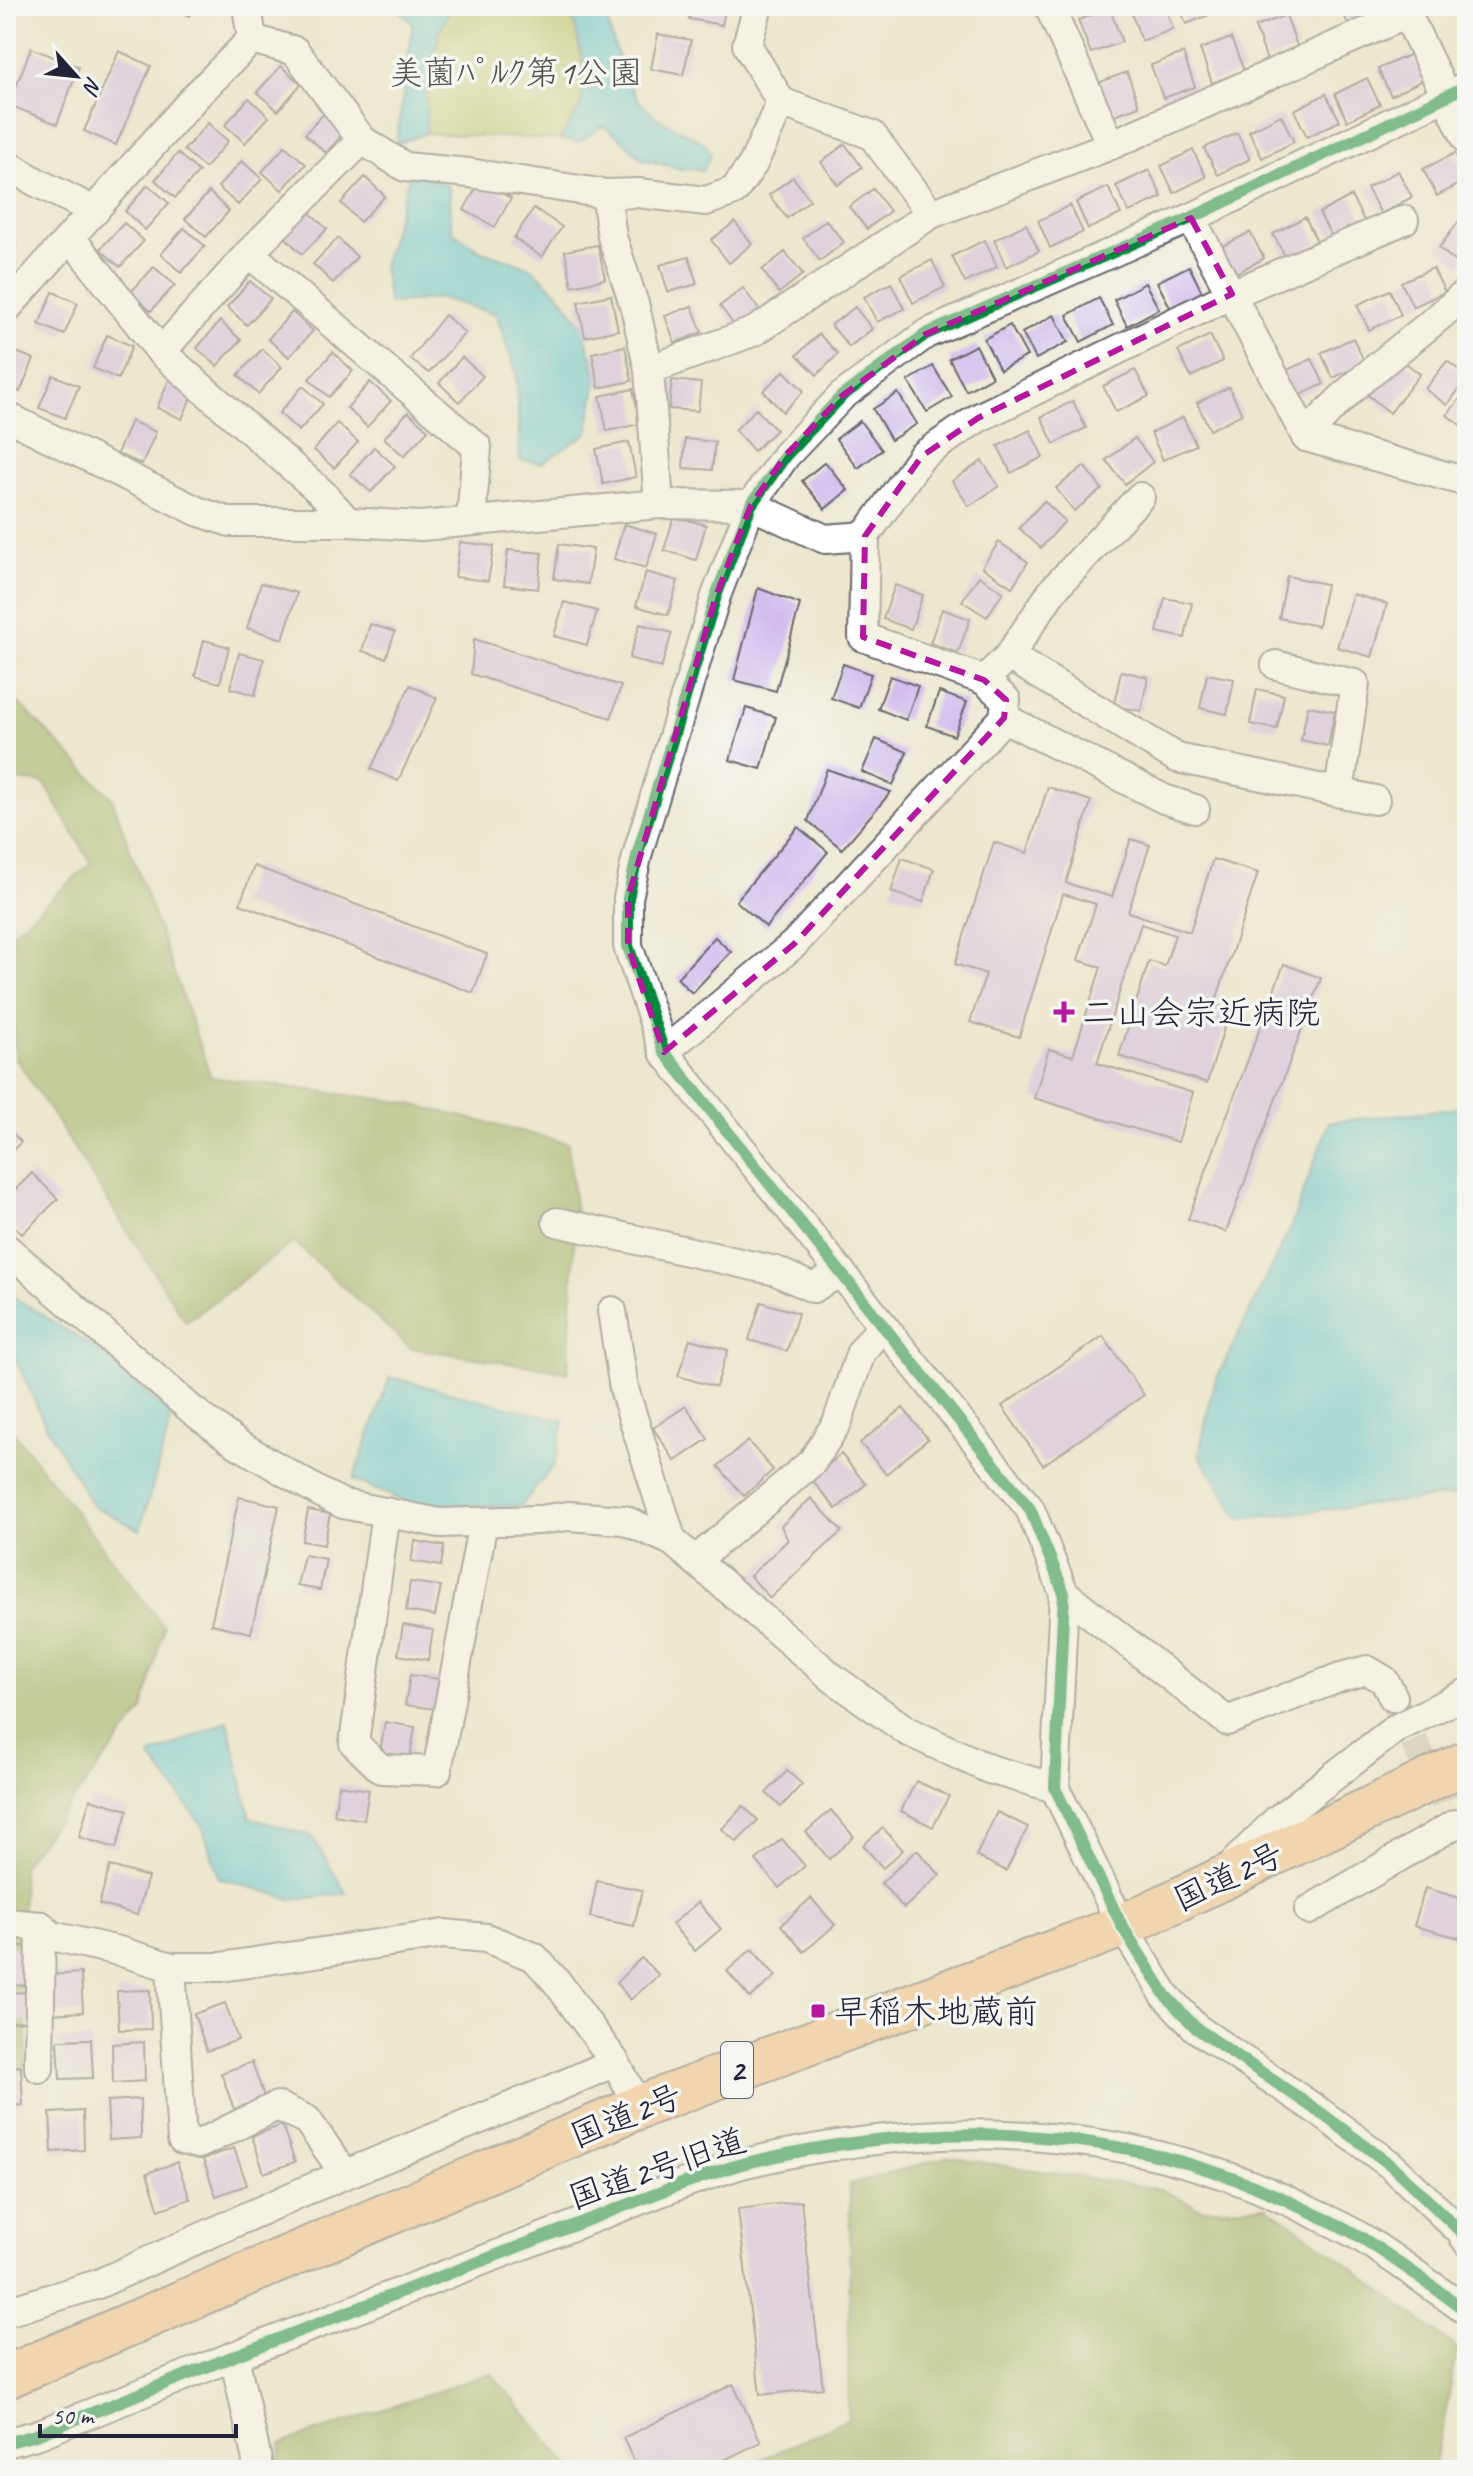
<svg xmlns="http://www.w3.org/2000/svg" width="1473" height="2476" font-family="Caveat,'Klee One',sans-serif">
  <rect width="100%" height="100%" fill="#f6f6f2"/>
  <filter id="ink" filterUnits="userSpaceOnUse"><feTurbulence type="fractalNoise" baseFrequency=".0125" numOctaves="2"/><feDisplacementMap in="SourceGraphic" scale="16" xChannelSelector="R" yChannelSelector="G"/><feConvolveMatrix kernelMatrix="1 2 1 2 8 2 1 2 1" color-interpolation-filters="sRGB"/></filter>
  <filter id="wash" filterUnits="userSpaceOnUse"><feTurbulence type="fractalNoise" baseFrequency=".006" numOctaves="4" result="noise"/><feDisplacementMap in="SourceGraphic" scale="32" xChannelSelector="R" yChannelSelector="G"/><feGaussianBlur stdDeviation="1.8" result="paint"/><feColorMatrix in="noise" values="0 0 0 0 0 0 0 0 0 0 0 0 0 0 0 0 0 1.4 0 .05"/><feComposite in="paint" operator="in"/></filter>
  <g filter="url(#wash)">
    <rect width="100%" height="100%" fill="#ece7ce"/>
    <polygon fill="#b8c465" stroke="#6d7350" stroke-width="2" points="451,6 564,6 575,24 584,68 581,106 563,140 426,133 426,85 440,31"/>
    <g fill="#92aa5a" stroke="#5a664a" stroke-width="2">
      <polygon points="6,690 112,798 211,1077 403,1102 568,1143 576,1215 568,1372 410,1348 294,1242 186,1322 15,1057 11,934 91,863 44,783 6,779"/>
      <polygon points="6,1422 164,1627 143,1710 22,1866 27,2060 6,2107"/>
      <polygon points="947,2157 1160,2189 1201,2209 1266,2206 1337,2256 1458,2349 1441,2436 1432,2470 738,2470 848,2419 850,2184"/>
      <polygon points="491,2373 573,2470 278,2470 281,2444"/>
    </g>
    <g fill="#5ec8da" stroke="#40758a" stroke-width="2">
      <polygon points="395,6 451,6 440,31 426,85 426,133 396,144 413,24"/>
      <polygon points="564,6 605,6 605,15 625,78 638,100 657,118 705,143 711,155 703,170 685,170 642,159 618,136 603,126 579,142 560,139 581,106 584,68 575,24"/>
      <polygon points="411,169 449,187 452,231 479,250 532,268 561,296 583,327 597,379 588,433 542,463 520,460 516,372 496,314 440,298 389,304 383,266"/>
      <polygon points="1467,1107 1467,1494 1240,1519 1199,1455 1213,1386 1290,1229 1329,1122"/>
      <polygon points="6,1292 101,1352 172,1417 140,1530 92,1505 45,1424 6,1338"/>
      <polygon points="390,1377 564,1421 555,1464 521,1506 410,1504 353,1480"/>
      <polygon points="228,1721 250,1818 312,1836 346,1893 294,1900 219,1878 202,1825 150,1756"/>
    </g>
    <g id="blocks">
      <g fill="#ceb8ee">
        <polygon points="167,6 194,6 189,16"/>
        <polygon points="605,6 639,6 638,15 605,9"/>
        <polygon points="691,6 726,6 722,25 689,19"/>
        <polygon points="1133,6 1165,6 1173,29 1142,41 1129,7"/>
        <polygon points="1179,6 1215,6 1217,12 1186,24"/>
        <polygon points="1341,6 1377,6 1379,13 1348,25"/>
        <polygon points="1110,9 1122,42 1091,53 1078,20"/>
        <polygon points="1286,15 1298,49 1267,60 1255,27"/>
        <polygon points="658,34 691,40 683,75 651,69"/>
        <polygon points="1231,38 1244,71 1212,83 1200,49"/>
        <polygon points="31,48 79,67 57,124 9,105"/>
        <polygon points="119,51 151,66 116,145 84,131"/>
        <polygon points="1183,53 1195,87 1163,98 1151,65"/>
        <polygon points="1411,54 1423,80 1391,96 1378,69"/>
        <polygon points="281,66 301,84 278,111 257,92"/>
        <polygon points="1127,72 1139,106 1107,118 1095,84"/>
        <polygon points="1367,78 1380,105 1347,121 1335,94"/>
        <polygon points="1326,94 1340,121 1307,137 1294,110"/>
        <polygon points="249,98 269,117 245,143 225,125"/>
        <polygon points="329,108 349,127 326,153 305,134"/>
        <polygon points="1281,115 1294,142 1262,158 1249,131"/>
        <polygon points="208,123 228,141 205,168 184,150"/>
        <polygon points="1237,133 1250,159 1218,175 1204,148"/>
        <polygon points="845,144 862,167 838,185 821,162"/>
        <polygon points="285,146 306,164 282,190 262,172"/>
        <polygon points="1193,150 1206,177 1174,193 1161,166"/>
        <polygon points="178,153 199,172 175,198 155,180"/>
        <polygon points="1455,153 1467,180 1437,196 1423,169"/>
        <polygon points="242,161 262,179 238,205 218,187"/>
        <polygon points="1149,170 1162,197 1129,212 1116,186"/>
        <polygon points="1398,171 1412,197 1381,214 1367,188"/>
        <polygon points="365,177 385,196 360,222 341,203"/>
        <polygon points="793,177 810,200 787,218 769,195"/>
        <polygon points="480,181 511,198 495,227 464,210"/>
        <polygon points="148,185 169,203 145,230 125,211"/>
        <polygon points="1108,187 1121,214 1088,229 1076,202"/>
        <polygon points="873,189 890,211 867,229 849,207"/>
        <polygon points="209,192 229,211 206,237 185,219"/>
        <polygon points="1351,196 1365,222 1333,239 1319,213"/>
        <polygon points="1070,205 1083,232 1050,248 1038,221"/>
        <polygon points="534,208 562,227 542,257 514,238"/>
        <polygon points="307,210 327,229 302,254 283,235"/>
        <polygon points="1305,217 1318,243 1287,260 1273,234"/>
        <polygon points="826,220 844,242 820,261 803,238"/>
        <polygon points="1460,220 1467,225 1467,256 1460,265 1439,248"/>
        <polygon points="735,222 752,244 729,263 711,240"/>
        <polygon points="124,223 144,241 120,267 100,249"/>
        <polygon points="1026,224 1039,251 1006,267 994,240"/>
        <polygon points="184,228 205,246 181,273 161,254"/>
        <polygon points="1250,232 1264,258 1233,275 1219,248"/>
        <polygon points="338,238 357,257 333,283 313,264"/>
        <polygon points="6,240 16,245 6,267"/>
        <polygon points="985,240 997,267 965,283 952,256"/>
        <polygon points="598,245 605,279 572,286 565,251"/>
        <polygon points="785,252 803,274 779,293 762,270"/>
        <polygon points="689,257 697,284 668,292 660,265"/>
        <polygon points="932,260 945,287 913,303 900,276"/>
        <polygon points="1189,266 1202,292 1171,309 1157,282"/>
        <polygon points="154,267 175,285 151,311 130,293"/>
        <polygon points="1433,268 1445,292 1413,307 1401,282"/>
        <polygon points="250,281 271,299 247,325 227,307"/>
        <polygon points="891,283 904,309 877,322 864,297"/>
        <polygon points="1145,283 1159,309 1127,326 1114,300"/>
        <polygon points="743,288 760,311 737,329 720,306"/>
        <polygon points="1390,290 1401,315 1369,330 1357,305"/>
        <polygon points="53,292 78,303 64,335 39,324"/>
        <polygon points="611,295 618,330 585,337 578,302"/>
        <polygon points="1099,298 1113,325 1081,342 1067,315"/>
        <polygon points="692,306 702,332 675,343 665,316"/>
        <polygon points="855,307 872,329 849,347 831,325"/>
        <polygon points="292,312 313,331 289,357 268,339"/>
        <polygon points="445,315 465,333 429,373 410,359"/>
        <polygon points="1054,315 1068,342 1036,359 1022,333"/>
        <polygon points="220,321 241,340 217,366 197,348"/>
        <polygon points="1010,325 1027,356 1000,370 984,339"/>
        <polygon points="819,334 838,354 817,375 797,355"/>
        <polygon points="107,335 132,346 118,379 93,368"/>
        <polygon points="1210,335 1223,361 1191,377 1178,351"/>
        <polygon points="1353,338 1365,363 1333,378 1321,353"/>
        <polygon points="976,345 992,377 966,391 949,359"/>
        <polygon points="625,346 632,381 599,388 592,353"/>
        <polygon points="9,349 34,359 20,392 6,386 6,355"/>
        <polygon points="262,349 282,367 258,394 238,375"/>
        <polygon points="333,352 353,371 329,397 309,379"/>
        <polygon points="1397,356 1420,374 1390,413 1368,395"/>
        <polygon points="462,357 483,376 459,402 439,383"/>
        <polygon points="1312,359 1324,384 1292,399 1280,373"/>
        <polygon points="1447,361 1467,376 1467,379 1447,405 1425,389"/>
        <polygon points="933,366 952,397 927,412 908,381"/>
        <polygon points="1135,370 1149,396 1116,412 1103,386"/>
        <polygon points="784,371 804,391 783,412 763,391"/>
        <polygon points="53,375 79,386 65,418 39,408"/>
        <polygon points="171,375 196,386 182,419 157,408"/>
        <polygon points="672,380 701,383 698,411 669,409"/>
        <polygon points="370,382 391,401 367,427 347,408"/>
        <polygon points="303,386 323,404 299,431 279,413"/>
        <polygon points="1229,387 1242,414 1210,430 1197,403"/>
        <polygon points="633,389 640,424 607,431 600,396"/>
        <polygon points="1467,390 1467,430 1447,415"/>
        <polygon points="898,393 917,424 891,440 873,409"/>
        <polygon points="1073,401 1086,428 1054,444 1041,417"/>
        <polygon points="756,409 776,430 754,451 735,430"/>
        <polygon points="408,412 428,430 404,456 384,438"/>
        <polygon points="1183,417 1196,445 1163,460 1151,433"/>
        <polygon points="131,421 156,432 142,464 117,454"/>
        <polygon points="860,421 882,450 858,468 836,439"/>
        <polygon points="337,423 358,442 334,468 314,450"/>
        <polygon points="1030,430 1043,457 1011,473 998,446"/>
        <polygon points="1135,438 1153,462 1125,484 1106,460"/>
        <polygon points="685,439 715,442 712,470 683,468"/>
        <polygon points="629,442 636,477 603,484 596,449"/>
        <polygon points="374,447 395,466 371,492 350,474"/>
        <polygon points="982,461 999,486 969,506 952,481"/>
        <polygon points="825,462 848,490 825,509 802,481"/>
        <polygon points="1084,466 1102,489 1074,511 1056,488"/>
        <polygon points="1044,501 1065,521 1041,548 1019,528"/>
        <polygon points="674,516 706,525 696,560 664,550"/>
        <polygon points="624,524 657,534 646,568 614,559"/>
        <polygon points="460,542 494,546 488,581 455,577"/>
        <polygon points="999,542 1028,562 1012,587 982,567"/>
        <polygon points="559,544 593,549 588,584 554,579"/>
        <polygon points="508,550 542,553 538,589 504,585"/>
        <polygon points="646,572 678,581 668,615 636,606"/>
        <polygon points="979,576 1003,592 987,617 962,601"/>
        <polygon points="1287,576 1326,584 1318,626 1279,618"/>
        <polygon points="261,583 297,593 283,639 247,628"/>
        <polygon points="895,585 923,595 911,629 883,619"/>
        <polygon points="758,588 800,604 776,691 734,680"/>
        <polygon points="1353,594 1387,604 1372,657 1337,647"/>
        <polygon points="1165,598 1192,603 1185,638 1157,632"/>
        <polygon points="564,602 597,611 587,645 554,636"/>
        <polygon points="942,609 970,619 958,653 930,643"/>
        <polygon points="370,624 395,632 386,658 362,651"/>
        <polygon points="640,624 672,633 661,668 629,658"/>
        <polygon points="474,639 621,686 611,718 471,674"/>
        <polygon points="204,640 229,647 220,683 195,676"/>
        <polygon points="239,653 264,659 255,695 230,688"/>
        <polygon points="843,664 871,674 859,708 831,698"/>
        <polygon points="1121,671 1148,677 1141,711 1114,706"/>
        <polygon points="1207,674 1234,679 1227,714 1200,708"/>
        <polygon points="890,676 918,686 906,720 878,709"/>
        <polygon points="410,685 437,698 398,781 371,769"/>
        <polygon points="1257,689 1284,695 1277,729 1250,724"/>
        <polygon points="939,692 967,702 954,736 927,726"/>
        <polygon points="1308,706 1335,711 1328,746 1301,740"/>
        <polygon points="746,708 776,717 761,769 730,760"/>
        <polygon points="876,739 907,752 893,785 862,772"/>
        <polygon points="827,769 891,792 842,849 808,821"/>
        <polygon points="1048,787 1091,801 1066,883 1112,897 1131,839 1150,845 1128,912 1190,932 1213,859 1258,873 1214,1007 1231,1006 1207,1083 1119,1056 1149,961 1165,966 1175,935 1141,924 1097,1063 1193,1093 1178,1142 1034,1098 1049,1049 1073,1056 1101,967 1078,960 1096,904 1063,894 1019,1037 970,1022 986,974 955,964 994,842 1027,853"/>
        <polygon points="798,827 828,852 766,927 736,901"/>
        <polygon points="902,858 934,869 923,902 891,892"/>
        <polygon points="254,866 487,954 473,993 240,904"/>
        <polygon points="715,937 731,952 692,993 677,978"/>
        <polygon points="1284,964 1321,978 1226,1232 1188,1219"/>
        <polygon points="6,1126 21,1142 6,1157"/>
        <polygon points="32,1173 58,1199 22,1234 6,1218 6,1199"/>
        <polygon points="761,1302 798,1313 787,1351 749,1340"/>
        <polygon points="1103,1336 1144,1395 1043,1465 1002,1406"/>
        <polygon points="690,1339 728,1350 716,1387 678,1376"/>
        <polygon points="686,1406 708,1439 675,1461 653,1428"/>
        <polygon points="903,1408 928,1439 886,1474 860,1443"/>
        <polygon points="748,1441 773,1470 744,1496 718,1466"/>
        <polygon points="841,1454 866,1484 836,1509 811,1479"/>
        <polygon points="239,1497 279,1506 251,1633 211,1624"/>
        <polygon points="811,1498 842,1531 770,1598 750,1576 788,1540 781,1526"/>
        <polygon points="308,1510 330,1514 324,1545 302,1541"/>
        <polygon points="415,1541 444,1546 441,1566 411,1561"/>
        <polygon points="304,1555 326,1559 320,1590 297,1586"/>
        <polygon points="410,1582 441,1586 435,1616 406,1611"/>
        <polygon points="403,1625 433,1630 428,1660 398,1655"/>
        <polygon points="410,1675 440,1679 435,1709 405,1705"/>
        <polygon points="385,1722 415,1727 410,1757 380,1752"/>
        <polygon points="787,1771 802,1784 781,1807 766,1793"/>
        <polygon points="916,1781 949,1796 933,1827 901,1811"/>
        <polygon points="339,1785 369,1790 364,1820 334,1815"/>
        <polygon points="90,1799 128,1810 116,1848 79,1837"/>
        <polygon points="743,1806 758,1820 737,1842 722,1829"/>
        <polygon points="831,1810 854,1837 829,1859 806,1832"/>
        <polygon points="997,1812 1028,1827 1006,1871 976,1856"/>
        <polygon points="883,1828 903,1850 883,1868 863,1845"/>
        <polygon points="782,1839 805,1866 779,1888 756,1860"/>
        <polygon points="917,1850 940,1875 904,1908 881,1883"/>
        <polygon points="110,1866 148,1877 137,1915 99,1904"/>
        <polygon points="597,1881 642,1890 634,1926 590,1917"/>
        <polygon points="1425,1888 1467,1900 1467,1914 1460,1938 1414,1926"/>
        <polygon points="811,1898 835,1925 804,1952 781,1925"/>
        <polygon points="698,1902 721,1929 695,1951 672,1924"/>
        <polygon points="27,1946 29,1985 6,1986 6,1947"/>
        <polygon points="752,1949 776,1976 750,1998 727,1971"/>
        <polygon points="641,1958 659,1975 630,2000 617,1982"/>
        <polygon points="81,1973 83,2012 50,2014 48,1975"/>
        <polygon points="150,1990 151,2029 119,2030 117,1991"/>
        <polygon points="28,1992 29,2021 6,2022 6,1993"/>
        <polygon points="225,2003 238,2040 207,2051 194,2014"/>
        <polygon points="91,2039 93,2078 60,2079 58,2040"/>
        <polygon points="144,2042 145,2081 113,2083 112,2044"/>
        <polygon points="252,2062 265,2099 234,2109 221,2073"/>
        <polygon points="21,2066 23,2105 6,2106 6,2067"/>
        <polygon points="140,2099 141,2138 109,2140 107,2101"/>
        <polygon points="83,2111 84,2150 52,2152 50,2113"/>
        <polygon points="282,2125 295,2162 264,2173 252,2136"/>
        <polygon points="234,2148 247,2185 216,2196 203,2159"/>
        <polygon points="177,2162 190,2199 159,2210 147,2173"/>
        <polygon points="801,2201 823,2388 760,2395 738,2209"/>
        <polygon points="733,2384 761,2442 704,2470 638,2470 623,2438"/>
      </g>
    </g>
  </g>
  <g filter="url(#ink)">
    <use href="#blocks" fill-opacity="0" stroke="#69676e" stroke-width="2"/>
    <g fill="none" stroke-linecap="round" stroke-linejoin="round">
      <polyline stroke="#c4c0b1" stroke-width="28" stroke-dasharray="28 14" stroke-linecap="butt" points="1395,1703 1444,1802"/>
      <g stroke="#69676e" stroke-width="32">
        <g id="minor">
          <polyline points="247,6 252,39"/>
          <polyline points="1049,6 1111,145"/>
          <polyline points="1403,6 1467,140"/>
          <polyline points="1467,86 1191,218 926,334 842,396 786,455 751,505 716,596 638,852 628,898 628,946 664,1052 1030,1509 1064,1593 1055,1788 1122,1926 1165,1995 1196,2028 1321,2113 1392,2166 1460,2231 1467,2241"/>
          <polyline points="781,102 872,135 931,214"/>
          <polyline points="362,140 405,167 469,173 606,194"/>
          <polyline points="6,164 36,182 95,211"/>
          <polyline points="1191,218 1306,437"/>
          <polyline points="71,238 161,352 322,493 348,522"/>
          <polyline points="6,309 195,97 252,39 295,51 362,140 249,253 477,447 471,521"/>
          <polyline points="161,352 249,253"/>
          <polyline points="649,370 755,331 931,214 1111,145 1407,14"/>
          <polyline points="6,416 197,511 230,522 348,522 421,526 659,504 751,505 825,539 865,536"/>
          <path d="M 1306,437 C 1351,380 1414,342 1467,292"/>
          <polyline points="1306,437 1467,482"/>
          <polyline points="659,504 649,370 635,307 612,237 606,194 638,193 706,201 734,191 753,164 781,102 747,45 758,6"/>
          <polyline points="1009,656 1177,758 1375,800"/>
          <polyline points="1276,665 1355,684 1339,792"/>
          <polyline points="984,680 863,637 865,536 922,456 978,418 1232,294 1404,220"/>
          <polyline points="1004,718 1164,799 1195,809"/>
          <polyline points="664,1052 794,944 1004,718 1006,700 984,680 1009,656 1053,590 1140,497"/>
          <polyline points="557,1222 776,1271 813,1288 841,1272"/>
          <polyline points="6,1248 192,1410 236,1443 321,1493 343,1504 440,1523 539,1520 568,1516 624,1520 672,1541 834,1679 907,1731 989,1769 1055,1788"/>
          <polyline points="612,1311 624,1389 672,1541"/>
          <polyline points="386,1512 354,1743 381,1769 437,1771 483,1522"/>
          <polyline points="695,1561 812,1462 837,1423 861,1352 883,1325"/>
          <polyline points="1064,1593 1227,1721 1341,1677 1367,1670 1384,1680 1393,1697"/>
          <polyline points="1234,1863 1277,1820 1395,1729 1467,1693"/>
          <polyline points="1309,1910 1455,1824"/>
          <polyline points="6,1923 41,1926 52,1936 119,1951 171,1967 221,1967 444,1934 486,1938 534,1957 557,1982 615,2062 639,2107"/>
          <polyline points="171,1967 182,2140 199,2144 277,2106 307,2120 345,2174"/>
          <polyline points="39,2068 41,1926"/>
          <polyline points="6,2312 98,2284 302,2192 551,2090 615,2062"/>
          <polyline points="234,2356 257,2460 256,2470"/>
          <path d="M 6,2443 L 39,2434 L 234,2356 L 679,2185 C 700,2178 721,2170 742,2164 C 934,2117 1130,2121 1309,2211 C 1325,2219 1342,2226 1357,2235 C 1395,2258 1431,2286 1467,2311"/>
        </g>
      </g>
      <g stroke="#69676e" stroke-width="46">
        <polyline id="highway" points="6,2377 639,2107 1122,1926 1467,1762"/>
      </g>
      <use href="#minor" stroke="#fff" stroke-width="28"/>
      <use href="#highway" stroke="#f6be87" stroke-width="42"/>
      <g stroke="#f6f6f2" stroke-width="17">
        <g id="cycleway">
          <polyline points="1467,86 1191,218 926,334 842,396 786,455 751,505 716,596 638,852 628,898 628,946 664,1052 1030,1509 1064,1593 1055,1788 1122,1926 1165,1995 1196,2028 1321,2113 1392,2166 1460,2231 1467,2241"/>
          <path d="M 6,2443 L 39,2434 L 234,2356 L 679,2185 C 700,2178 721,2170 742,2164 C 934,2117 1130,2121 1309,2211 C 1325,2219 1342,2226 1357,2235 C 1395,2258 1431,2286 1467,2311"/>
        </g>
      </g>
      <use href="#cycleway" stroke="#00873e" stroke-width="12"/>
    </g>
  </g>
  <path d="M0 0H1473V2476H0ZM 1191,218 L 1232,294 L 978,418 L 922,456 L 865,536 L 863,637 L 984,680 L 1006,700 L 1004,718 L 794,944 L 664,1052 L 628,946 L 628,898 L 716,596 L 751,505 L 786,455 L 842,396 L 926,334 Z" fill="#ece7ce" fill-opacity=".55" fill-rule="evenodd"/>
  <path fill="none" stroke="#b5179e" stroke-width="6" stroke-dasharray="16 10" stroke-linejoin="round" d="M 1191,218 L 1232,294 L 978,418 L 922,456 L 865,536 L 863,637 L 984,680 L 1006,700 L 1004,718 L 794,944 L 664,1052 L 628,946 L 628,898 L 716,596 L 751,505 L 786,455 L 842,396 L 926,334 Z"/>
  <g fill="#b5179e" stroke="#f6f6f2" stroke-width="3">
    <path d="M1060 1000h8v8h8v8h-8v8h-8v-8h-8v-8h8z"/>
    <rect x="810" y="2003" width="16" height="16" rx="4"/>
  </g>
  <g text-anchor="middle" stroke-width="7" stroke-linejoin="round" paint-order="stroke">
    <rect fill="#f6f6f2" stroke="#626272" stroke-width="2" x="721" y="2042" width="32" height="56" rx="6"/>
    <g font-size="32" font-weight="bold" fill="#22223b">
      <text x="737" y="2081">2</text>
    </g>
    <g font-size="34" fill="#4f5348" stroke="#f6f6f2">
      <text x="516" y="84">美薗ﾊﾟﾙｸ第1公園</text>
    </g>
    <g font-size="34" fill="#22223b" stroke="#f6f6f2" text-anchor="start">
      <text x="1082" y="1024">二山会宗近病院</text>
      <text x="834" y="2023">早稲木地蔵前</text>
    </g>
    <g font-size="34" fill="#22223b" stroke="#f6f6f2">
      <text transform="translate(1228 1876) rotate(-25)" y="12">国道2号</text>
      <text transform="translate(626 2115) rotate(-22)" y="12">国道2号</text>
      <text transform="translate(657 2168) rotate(-19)" y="12">国道2号旧道</text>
    </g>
  </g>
  <rect width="1473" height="2476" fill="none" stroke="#f6f6f2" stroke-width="32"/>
  <g transform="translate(76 76) rotate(117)" stroke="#f6f6f2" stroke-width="6" paint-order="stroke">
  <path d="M0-6L14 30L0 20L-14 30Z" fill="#22223b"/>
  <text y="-12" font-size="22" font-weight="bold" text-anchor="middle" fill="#22223b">N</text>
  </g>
  <path d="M40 2424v12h196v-12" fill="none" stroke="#22223b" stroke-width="4"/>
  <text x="52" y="2424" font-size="24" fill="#22223b" stroke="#f6f6f2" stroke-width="6" paint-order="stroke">50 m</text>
</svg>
